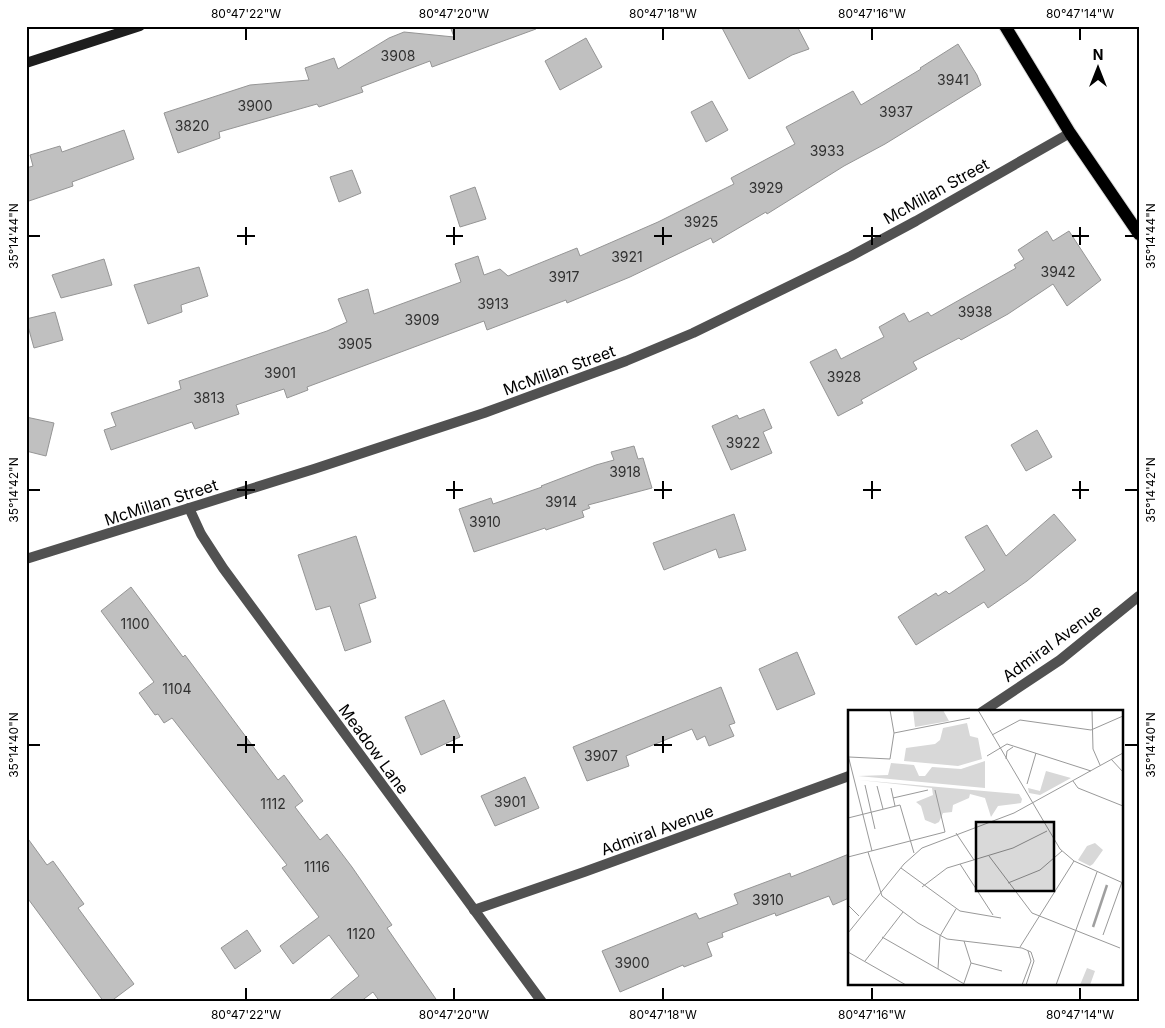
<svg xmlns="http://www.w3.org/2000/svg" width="1165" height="1028" font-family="Inter,sans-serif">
  <rect width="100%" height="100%" fill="#fff"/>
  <g fill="#c0c0c0" stroke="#959595">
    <polygon points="450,26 536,26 536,29 432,67 430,61 361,87 363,92 319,107 317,104 219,132 220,138 178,153 164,113 250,85 309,80 305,68 334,58 338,69 389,38 404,32 454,37"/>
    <polygon points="721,26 797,26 809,49 792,55 749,79"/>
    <polygon points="586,38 602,67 560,90 545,61"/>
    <polygon points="958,44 977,75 981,85 885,144 844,166 767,214 766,212 713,243 711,238 630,277 567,303 566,300 487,330 484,321 307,387 308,390 287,398 284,389 236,405 239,414 195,429 192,422 111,450 104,430 116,426 111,413 181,389 179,381 327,331 347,322 338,299 368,289 374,314 461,282 455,264 478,256 484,275 500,269 508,276 577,248 580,256 658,222 734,184 731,178 795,144 786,127 853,91 861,105 921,69 920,68"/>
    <polygon points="712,101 728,130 706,142 691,112"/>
    <polygon points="124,130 134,159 72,182 73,186 26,202 26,168 33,166 30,155 60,146 62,152"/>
    <polygon points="352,170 361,193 339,202 330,177"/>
    <polygon points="475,187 486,219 460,227 450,196"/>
    <polygon points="1047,231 1053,241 1069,231 1101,280 1067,306 1053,284 1008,314 961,340 959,338 913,362 917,369 861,400 863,403 838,416 810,362 836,349 841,359 884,337 879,327 904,313 909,322 928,312 931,316 1016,268 1014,265 1024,259 1018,250"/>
    <polygon points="104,259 112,285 61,298 52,275"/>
    <polygon points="199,267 208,296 181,305 182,312 148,324 134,285"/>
    <polygon points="55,312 63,340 34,348 26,319"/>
    <polygon points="764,409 772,428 763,432 772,453 731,470 712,426 737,415 739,419"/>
    <polygon points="26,417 54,423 46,456 26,451"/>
    <polygon points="1037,430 1052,457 1026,471 1011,445"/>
    <polygon points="634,446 638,459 643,458 652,488 588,505 590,508 582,511 584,517 546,530 545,528 474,552 459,509 491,498 493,504 542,487 541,486 596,465 614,460 611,452"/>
    <polygon points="734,514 746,550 719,558 716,549 664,570 653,543"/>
    <polygon points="1054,514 1076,540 1027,581 988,608 984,602 916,645 898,617 936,593 938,596 946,591 949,594 985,570 965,537 987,525 1006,556"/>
    <polygon points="356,536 376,598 359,604 371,642 345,651 330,606 316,610 298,555"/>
    <polygon points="131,587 183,657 185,655 278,780 284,775 303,801 295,807 320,840 327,834 352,867 392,925 387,928 438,1002 380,1002 373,992 360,1002 327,1002 359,976 329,935 293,964 280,946 319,917 282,868 287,865 172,718 164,723 158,714 155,715 139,693 154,682 101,611"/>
    <polygon points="797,652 815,694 777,710 759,669"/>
    <polygon points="721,687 735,723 729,725 734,736 709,746 705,736 697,740 692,729 626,756 629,766 587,781 573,747"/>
    <polygon points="444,700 460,737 421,755 405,717"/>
    <polygon points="525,777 539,808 495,826 481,796"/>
    <polygon points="26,836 47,865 53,861 84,904 78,908 134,984 110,1002 104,1002 26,896"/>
    <polygon points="849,854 849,898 833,905 829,896 776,916 775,913 722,933 723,937 707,943 712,956 684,967 683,965 620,992 602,951 696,913 699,919 738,904 734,894 790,873 791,877"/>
    <polygon points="247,930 261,951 235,969 221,948"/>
  </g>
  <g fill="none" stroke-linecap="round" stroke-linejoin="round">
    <g stroke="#dbdbdb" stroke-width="14">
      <polyline id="primary" points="1005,26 1070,133 1139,234"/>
    </g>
    <g stroke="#515151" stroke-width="10">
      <polyline points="189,508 201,534 223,568 542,1002"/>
      <polyline points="26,559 314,469 423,433 484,413 626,361 693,333 851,256 916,221 1070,133"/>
      <polyline points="982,712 1060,660 1139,596"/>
      <polyline points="474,910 584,872 849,776"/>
    </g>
    <polyline stroke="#1e1e1e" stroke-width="10" points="26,63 140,26"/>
    <use href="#primary" stroke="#000" stroke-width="12"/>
  </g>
  <path fill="none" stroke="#000" stroke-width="2" d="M 246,28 L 246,40M 454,28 L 454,40M 663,28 L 663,40M 872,28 L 872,40M 1080,28 L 1080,40M 246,227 L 246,245M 454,227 L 454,245M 663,227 L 663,245M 872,227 L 872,245M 1080,227 L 1080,245M 28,236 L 40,236M 237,236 L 255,236M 446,236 L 463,236M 654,236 L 672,236M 863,236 L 881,236M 1072,236 L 1089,236M 1125,236 L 1138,236M 246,481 L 246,499M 454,481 L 454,499M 663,481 L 663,499M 872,481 L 872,499M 1080,481 L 1080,499M 28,490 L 40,490M 237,490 L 255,490M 446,490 L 463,490M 654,490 L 672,490M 863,490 L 881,490M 1072,490 L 1089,490M 1125,490 L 1138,490M 246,736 L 246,753M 454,736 L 454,753M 663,736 L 663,753M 28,745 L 40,745M 237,745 L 255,745M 446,745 L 463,745M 654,745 L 672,745M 1125,745 L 1138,745M 246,988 L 246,1000M 454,988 L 454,1000M 663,988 L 663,1000M 872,988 L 872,1000M 1080,988 L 1080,1000"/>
  <g text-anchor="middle" stroke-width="4.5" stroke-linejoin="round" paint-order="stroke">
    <g font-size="14" fill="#303030">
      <text x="398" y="61">3908</text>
      <text x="953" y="85">3941</text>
      <text x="255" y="111">3900</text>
      <text x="896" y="117">3937</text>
      <text x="192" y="131">3820</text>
      <text x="827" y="156">3933</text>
      <text x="766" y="193">3929</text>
      <text x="701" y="227">3925</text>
      <text x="627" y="262">3921</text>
      <text x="1058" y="277">3942</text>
      <text x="564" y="282">3917</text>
      <text x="493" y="309">3913</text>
      <text x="975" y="317">3938</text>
      <text x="422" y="325">3909</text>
      <text x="355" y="349">3905</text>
      <text x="280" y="378">3901</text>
      <text x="844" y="382">3928</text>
      <text x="209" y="403">3813</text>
      <text x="743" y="448">3922</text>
      <text x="625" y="477">3918</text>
      <text x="561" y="507">3914</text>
      <text x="485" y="527">3910</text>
      <text x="135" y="629">1100</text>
      <text x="177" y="694">1104</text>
      <text x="601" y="761">3907</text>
      <text x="510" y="807">3901</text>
      <text x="273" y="809">1112</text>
      <text x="317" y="872">1116</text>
      <text x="768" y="905">3910</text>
      <text x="361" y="939">1120</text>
      <text x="632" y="968">3900</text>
    </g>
    <g font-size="16" fill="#000" stroke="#fff">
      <text transform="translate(936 191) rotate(-29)" y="6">McMillan Street</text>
      <text transform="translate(559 370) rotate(-20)" y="6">McMillan Street</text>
      <text transform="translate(161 502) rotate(-18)" y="6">McMillan Street</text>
      <text transform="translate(1052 643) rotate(-36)" y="6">Admiral Avenue</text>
      <text transform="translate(374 749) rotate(54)" y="6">Meadow Lane</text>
      <text transform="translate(657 830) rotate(-20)" y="6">Admiral Avenue</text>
    </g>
  </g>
  <g transform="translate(848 710)">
    <rect width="275" height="275" fill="#fff"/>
    <path d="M 65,0 L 95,0 L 101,11 L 67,17 ZM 119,13 L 122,26 L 130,28 L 134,49 L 110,56 L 56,51 L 58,38 L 87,34 L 92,30 L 95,18 ZM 137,51 L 137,78 L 10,66 L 40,65 L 43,53 L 66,55 L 71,66 L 77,66 L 84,57 L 113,59 ZM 198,61 L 223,68 L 192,85 L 181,83 L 180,78 L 192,81 ZM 11,70 L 171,84 L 174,89 L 173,93 L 150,96 L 143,107 L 137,88 L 122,84 L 121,88 L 105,95 L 104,102 L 95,103 L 91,112 L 87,114 L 77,110 L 73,96 L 68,92 L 85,85 L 84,78 ZM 247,133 L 255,140 L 245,154 L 242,156 L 230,150 L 239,136 ZM 239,258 L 247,261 L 242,275 L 232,275 Z" fill="#d8d8d8"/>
    <path fill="none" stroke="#9f9f9f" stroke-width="2.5" d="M 245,217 L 259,175"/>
    <path fill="none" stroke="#999" stroke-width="1" d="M 130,0 L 212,139 L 226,151 L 275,173M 244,0 L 245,39 L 252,55M 46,23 L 122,8M 144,25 L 172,10 L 243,20 L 275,6M 0,45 L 24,141M 139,46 L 159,34 L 243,61M 1,47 L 42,49 L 46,23 L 42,0M 158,49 L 159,41 L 165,37M 263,49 L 275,62M 225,71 L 230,78 L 275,96M 179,74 L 188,43M 17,75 L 27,119M 29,76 L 35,99M 43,78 L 47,96M 45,88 L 80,80M 0,108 L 52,95 L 66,143M 108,123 L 126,150M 20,142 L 34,186 L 70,213 L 99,229 L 174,238 L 183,242 L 186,251 L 178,275M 141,146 L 184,203 L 272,238M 0,147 L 97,122 L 87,80M 112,154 L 145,205M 53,158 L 112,201 L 153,208M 160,173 L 192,160 L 214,141M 74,177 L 99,158 L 165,138 L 199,121M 0,195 L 11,206M 0,223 L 56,154 L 74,138 L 166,103 L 275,43M 255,225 L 274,172M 34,227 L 118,275M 172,237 L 226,151M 0,242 L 58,275M 17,251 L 55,202M 123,253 L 154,261M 90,259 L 92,226 L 108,199M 116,273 L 123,253 L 116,231M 174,275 L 183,251 L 180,241M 208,275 L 249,162"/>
    <path fill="#000" fill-opacity="0.15" stroke="#000" stroke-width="2.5" d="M 128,112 L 206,112 L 206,181 L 128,181 Z"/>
    <rect width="275" height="275" fill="none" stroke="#000" stroke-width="2.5"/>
  </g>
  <rect width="1165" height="1028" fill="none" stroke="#ffffff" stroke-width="55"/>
  <g transform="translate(1098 68)" stroke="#ffffff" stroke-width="4" paint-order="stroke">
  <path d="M0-4L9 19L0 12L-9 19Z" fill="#000000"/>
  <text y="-8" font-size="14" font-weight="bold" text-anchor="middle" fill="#000000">N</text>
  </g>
  <rect x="28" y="28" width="1110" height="972" fill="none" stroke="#000" stroke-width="2"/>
  <g font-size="12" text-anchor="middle" fill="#000">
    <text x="246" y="18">80°47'22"W</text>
    <text x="454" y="18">80°47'20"W</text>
    <text x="663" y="18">80°47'18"W</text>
    <text x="872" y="18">80°47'16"W</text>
    <text x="1080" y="18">80°47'14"W</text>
    <text transform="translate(14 236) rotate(-90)" y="4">35°14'44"N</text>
    <text transform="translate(1151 236) rotate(-90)" y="4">35°14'44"N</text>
    <text transform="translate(14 490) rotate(-90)" y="4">35°14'42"N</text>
    <text transform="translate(1151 490) rotate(-90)" y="4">35°14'42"N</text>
    <text transform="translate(14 745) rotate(-90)" y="4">35°14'40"N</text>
    <text transform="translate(1151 745) rotate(-90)" y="4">35°14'40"N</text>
    <text x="246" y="1019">80°47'22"W</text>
    <text x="454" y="1019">80°47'20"W</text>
    <text x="663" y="1019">80°47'18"W</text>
    <text x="872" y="1019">80°47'16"W</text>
    <text x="1080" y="1019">80°47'14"W</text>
  </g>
</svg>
